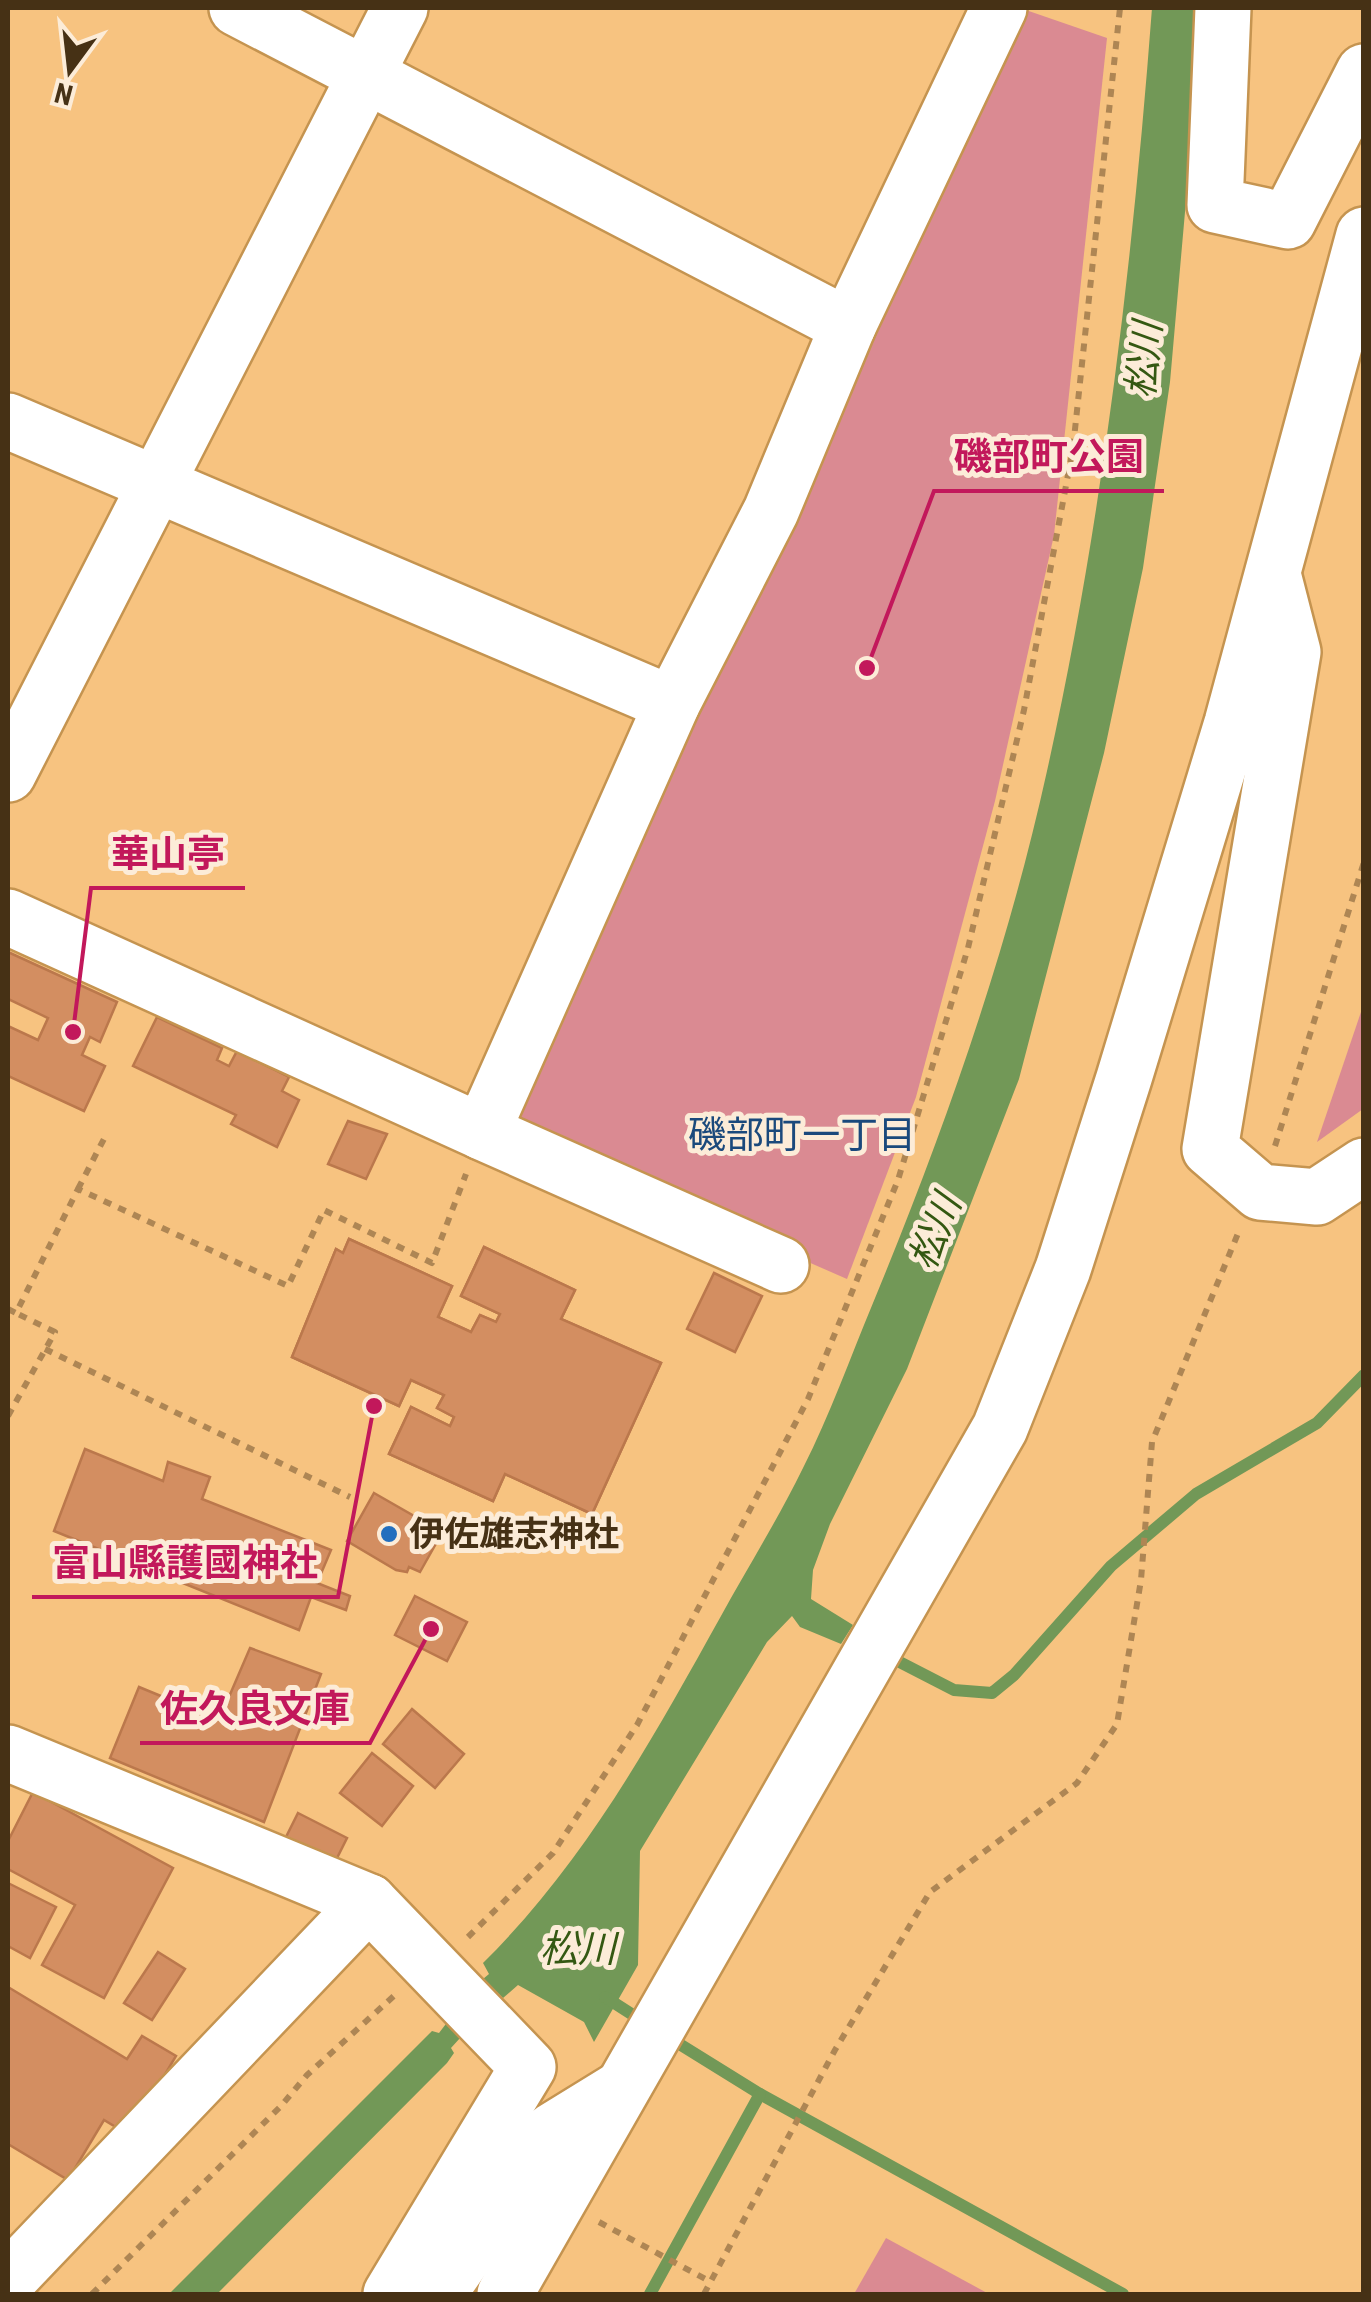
<svg xmlns="http://www.w3.org/2000/svg" width="1371" height="2302" font-family="'Roboto Condensed','Noto Sans JP',sans-serif">
  <rect width="100%" height="100%" fill="#f7c380"/>
  <g fill="#da8a92">
    <polygon points="1020,8 1107,38 1054,535 995,801 916,1097 847,1279 513,1133 505,1113"/>
    <polygon points="1363,1006 1363,1109 1317,1142"/>
    <polygon points="886,2238 989,2294 854,2294"/>
  </g>
  <g fill="#729857">
    <path d="M 1152,8 L 1203,8 L 1170,382 L 1143,568 L 1104,753 L 1019,1079 L 907,1369 L 830,1524 L 813,1570 L 811,1599 L 853,1625 L 841,1644 L 800,1627 L 792,1616 L 767,1642 L 640,1851 L 638,1965 L 594,2042 L 584,2022 L 518,1985 L 503,1998 L 483,1979 L 489,1974 L 483,1963 C 585,1862 652,1740 721,1616 C 748,1567 778,1519 803,1468 C 830,1415 850,1358 873,1303 C 944,1131 1007,953 1047,771 C 1102,524 1133,260 1152,8 Z"/>
    <polygon points="455,2012 470,2027 451,2048 454,2053 447,2063 217,2294 169,2294 432,2031 439,2033"/>
  </g>
  <g fill="none" stroke-linecap="round" stroke-linejoin="round">
    <g stroke="#729857" stroke-width="12">
      <polyline points="884,1654 954,1690 992,1693 1014,1675 1111,1566 1196,1494 1317,1423 1364,1375"/>
      <polyline points="605,1997 647,2024"/>
      <polyline points="668,2037 760,2094 1123,2294"/>
      <polyline points="650,2294 760,2094"/>
    </g>
  </g>
  <g fill="#d38e61" stroke="#bb784c" stroke-width="2.5" fill-rule="evenodd">
    <polygon points="8,952 117,1002 100,1042 90,1037 82,1055 105,1066 84,1111 8,1076 8,1026 38,1040 48,1018 8,999"/>
    <polygon points="157,1017 222,1048 217,1060 229,1066 237,1051 289,1077 282,1091 299,1100 277,1147 231,1124 236,1115 133,1066"/>
    <polygon points="348,1121 387,1134 366,1179 328,1164"/>
    <path d="M 349,1239 L 452,1286 L 438,1317 L 471,1332 L 480,1315 L 496,1322 L 500,1314 L 461,1296 L 484,1247 L 575,1290 L 561,1319 L 661,1363 L 592,1514 L 505,1474 L 493,1501 L 389,1454 L 411,1407 L 450,1426 L 454,1417 L 437,1408 L 444,1395 L 411,1380 L 399,1406 L 292,1357 L 336,1249 L 343,1253 ZM 536,1331 L 553,1338 L 555,1332 L 642,1371 L 585,1494 L 511,1461 L 514,1455 L 486,1443 L 490,1433 L 510,1442 L 519,1424 L 557,1441 L 552,1452 L 573,1461 L 579,1447 L 586,1450 L 610,1397 L 549,1369 L 545,1378 L 539,1375 L 553,1346 L 534,1337 Z"/>
    <polygon points="349,1239 452,1286 438,1317 471,1332 480,1315 496,1322 500,1314 461,1296 484,1247 575,1290 561,1319 661,1363 592,1514 505,1474 493,1501 389,1454 411,1407 450,1426 454,1417 437,1408 444,1395 411,1380 399,1406 292,1357 336,1249 343,1253"/>
    <polygon points="714,1273 762,1296 735,1352 687,1329"/>
    <polygon points="85,1449 163,1481 168,1462 210,1477 202,1499 331,1550 317,1583 350,1596 346,1610 311,1597 299,1630 54,1531"/>
    <polygon points="374,1493 421,1520 417,1527 438,1540 420,1572 409,1567 407,1572 396,1570 347,1541"/>
    <polygon points="415,1596 467,1622 447,1661 395,1635"/>
    <polygon points="250,1648 321,1674 264,1822 110,1758 139,1687 219,1720"/>
    <polygon points="412,1709 464,1754 435,1788 383,1744"/>
    <polygon points="372,1753 413,1786 382,1826 340,1793"/>
    <polygon points="33,1792 173,1868 104,1998 42,1965 75,1905 8,1869 8,1841"/>
    <polygon points="298,1813 347,1838 329,1874 280,1849"/>
    <polygon points="8,1883 56,1907 30,1958 8,1946"/>
    <polygon points="158,1952 185,1969 152,2020 124,2003"/>
    <polygon points="8,1987 127,2059 142,2036 176,2056 129,2135 104,2120 68,2180 8,2144"/>
  </g>
  <g fill="none" stroke-linecap="round" stroke-linejoin="round">
    <g stroke="#c59450" stroke-width="60">
      <g id="minor">
        <polyline points="237,8 848,326"/>
        <polyline points="1223,8 1215,205 1288,221 1364,72"/>
        <polyline points="8,421 672,704"/>
        <polyline points="1273,574 1293,652 1210,1149 1260,1192 1317,1197 1364,1166"/>
        <polyline points="8,774 400,8"/>
        <polyline points="8,917 482,1132 672,704 771,511 848,326 999,8"/>
        <polyline points="482,1132 781,1265"/>
        <polyline points="8,1753 369,1902 528,2067 391,2294"/>
        <polyline points="8,2280 369,1902"/>
        <polyline points="438,2294 552,2131 617,2091"/>
        <polyline points="505,2294 1000,1428 1063,1269 1124,1078 1232,723 1364,235"/>
      </g>
    </g>
    <g stroke="#ae8654" stroke-width="6" stroke-dasharray="8 8" stroke-linecap="butt">
      <polyline points="1275,1146 1364,862"/>
      <polyline points="78,1189 107,1133"/>
      <polyline points="8,1309 16,1313 78,1189 288,1286 324,1210 432,1263 466,1174"/>
      <polyline points="45,1349 350,1497"/>
      <polyline points="8,1416 55,1332 16,1313"/>
      <polyline points="468,1937 553,1853 637,1725 808,1399 898,1180 968,948 1024,710 1073,448 1120,8"/>
      <polyline points="599,2222 711,2282"/>
      <polyline points="92,2294 281,2106 307,2075 396,1994"/>
      <polyline points="704,2294 835,2050 930,1892 1077,1783 1117,1724 1141,1580 1152,1442 1239,1231"/>
    </g>
    <use href="#minor" stroke="#fff" stroke-width="55"/>
  </g>
  <circle fill="#236fbe" stroke="#fcecd8" stroke-width="4" cx="389" cy="1534" r="10"/>
  <g text-anchor="middle" stroke-width="10" stroke-linejoin="round" paint-order="stroke">
    <g font-size="35" font-weight="bold" fill="#463115" stroke="#fcecd8" text-anchor="start">
      <text x="409" y="1546">伊佐雄志神社</text>
    </g>
    <g font-size="38" font-style="italic" fill="#345812" stroke="#fcecd8">
      <text transform="translate(1144 360) rotate(-84)" y="13">松川</text>
      <text transform="translate(935 1232) rotate(-68)" y="13">松川</text>
      <text x="578" y="1962">松川</text>
    </g>
    <g font-size="38" fill="#1a497c" stroke="#fcecd8">
      <text x="802" y="1148">磯部町一丁目</text>
    </g>
  </g>
  <path fill="none" stroke="#c2185b" stroke-width="4" d="M867 668L934 491H1164M73 1032L91 888H245M374 1406L338 1597H32M431 1629L370 1743H140"/>
  <g fill="#c2185b" stroke="#fcecd8" stroke-width="4">
    <circle cx="867" cy="668" r="10"/>
    <circle cx="73" cy="1032" r="10"/>
    <circle cx="374" cy="1406" r="10"/>
    <circle cx="431" cy="1629" r="10"/>
  </g>
  <g font-size="38" text-anchor="middle" font-weight="bold" fill="#c2185b" stroke="#fcecd8" stroke-width="10" stroke-linejoin="round" paint-order="stroke">
    <text x="1049" y="470">磯部町公園</text>
    <text x="168" y="867">華山亭</text>
    <text x="185" y="1576">富山縣護國神社</text>
    <text x="255" y="1722">佐久良文庫</text>
  </g>
  <rect width="1371" height="2302" fill="none" stroke="#463115" stroke-width="20"/>
  <g transform="translate(70 70) rotate(195)" stroke="#fcecd8" stroke-width="8" paint-order="stroke">
  <path d="M0-8L18 38L0 25L-18 38Z" fill="#463115"/>
  <text y="-15" font-size="28" font-weight="bold" text-anchor="middle" fill="#463115">N</text>
  </g>
</svg>
